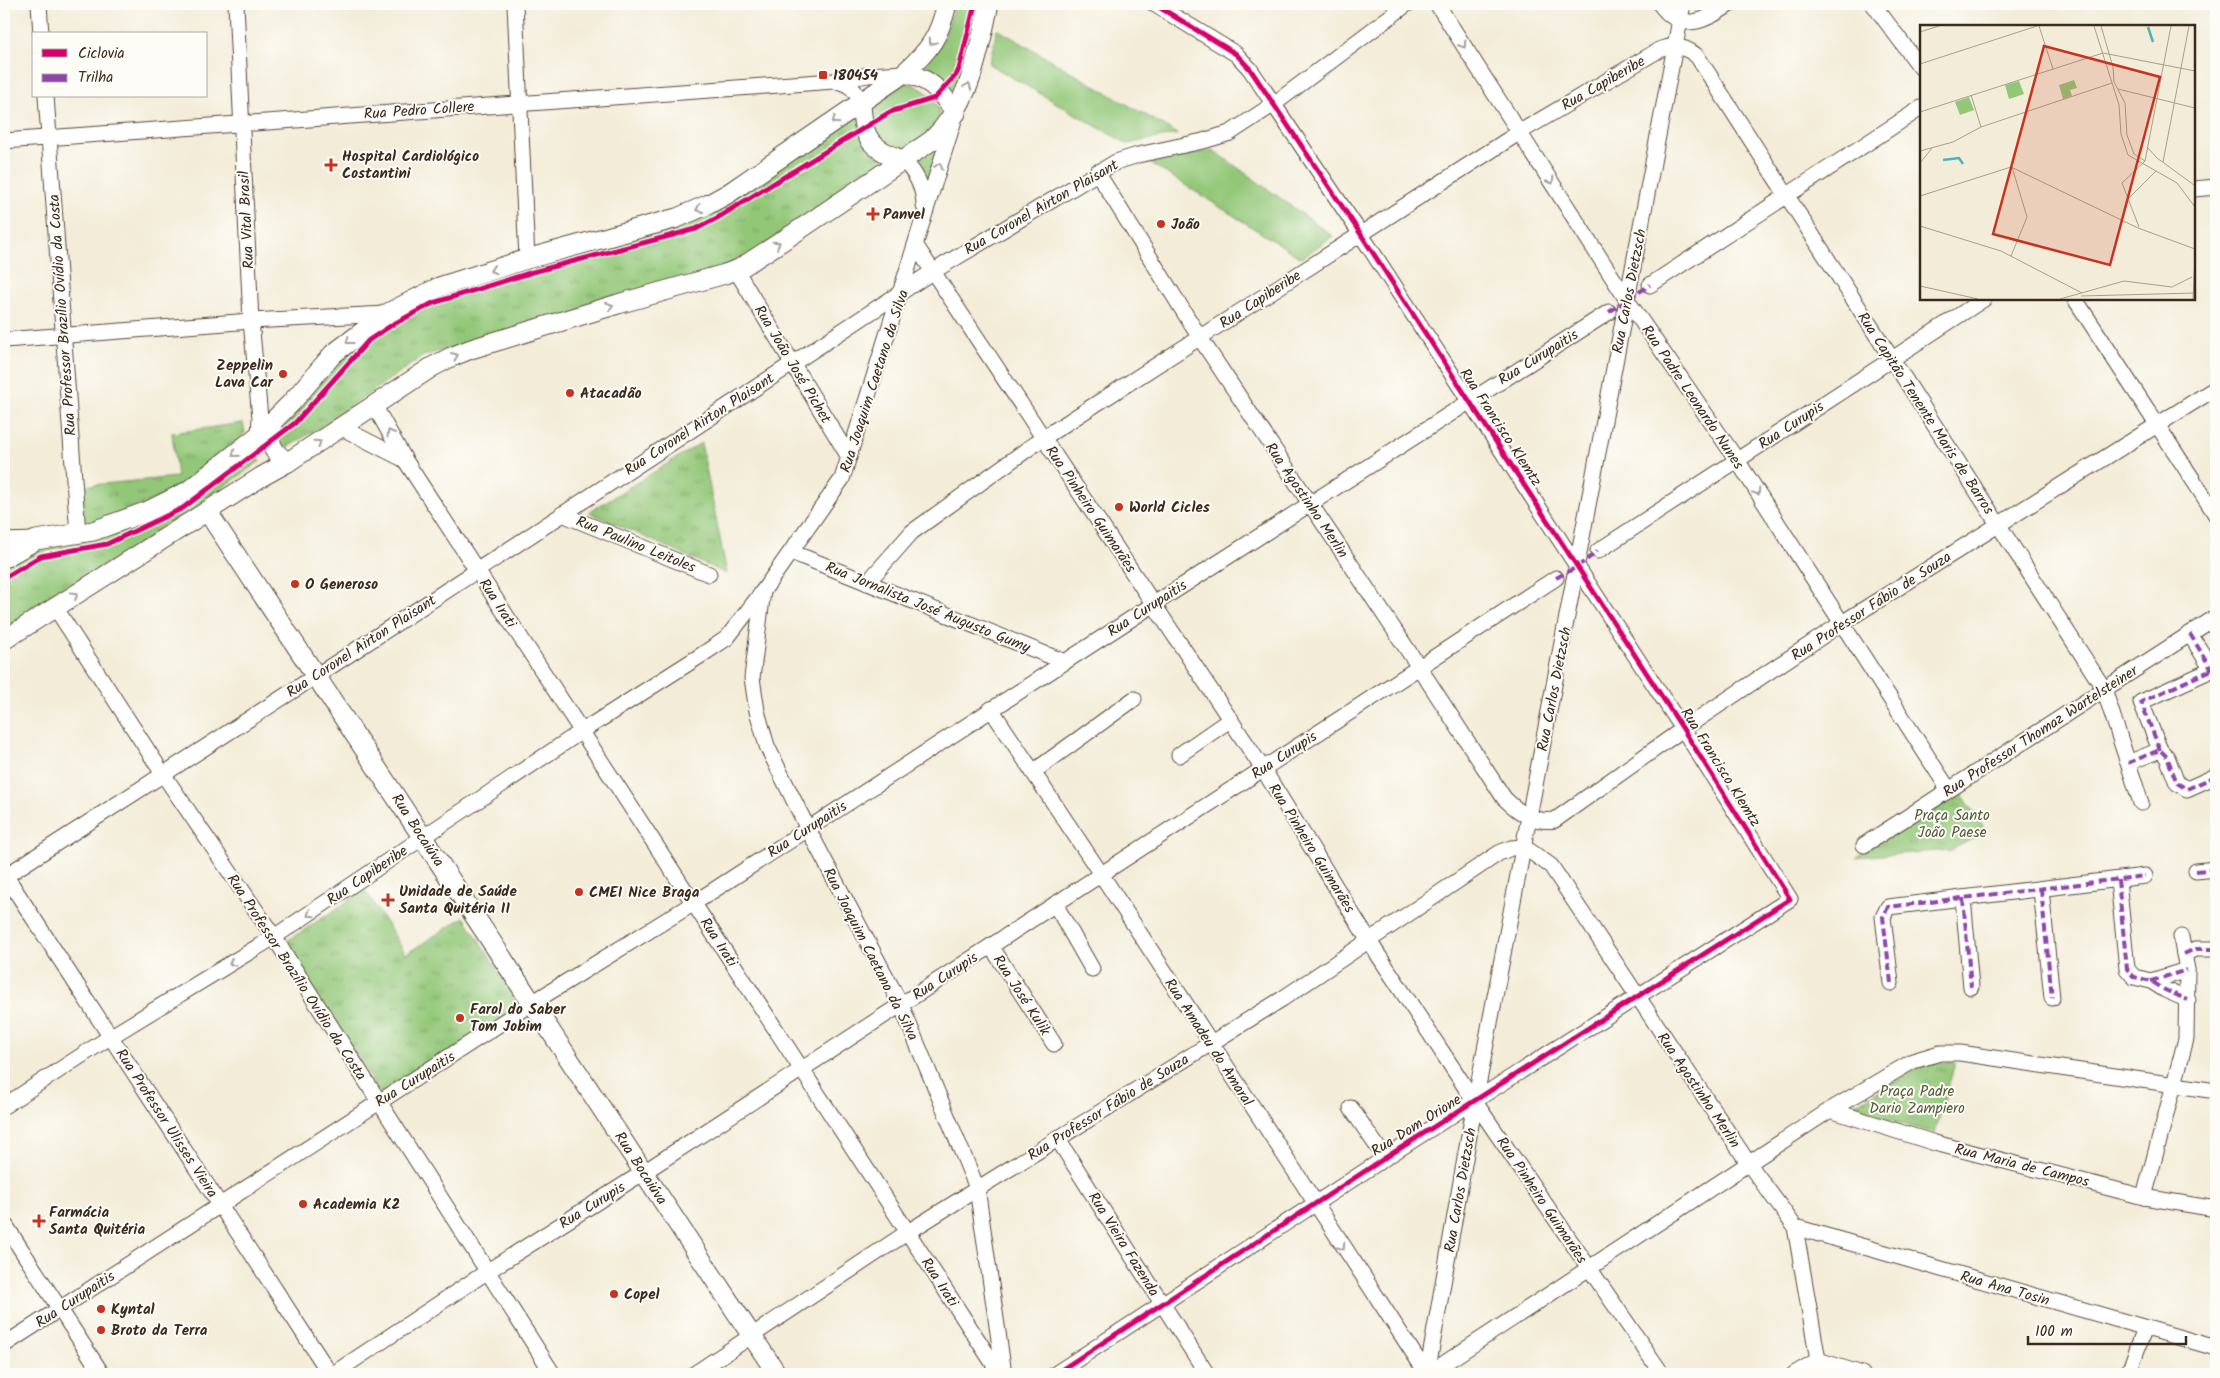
<svg xmlns="http://www.w3.org/2000/svg" width="2220" height="1378" font-family="Kalam,sans-serif">
  <defs>
    <pattern id="park-tufts" width="24" height="20" patternUnits="userSpaceOnUse" patternTransform="scale(1.25)"><rect width="24" height="20" fill="#93c778"/><path d="M3 7l-1-3M5 7V3M7 7l1-3M15 17l-1-3M17 17v-4M19 17l1-3" fill="none" stroke="#79a262"/></pattern>
  </defs>
  <rect width="100%" height="100%" fill="#fdfcf7"/>
  <filter id="ink" filterUnits="userSpaceOnUse"><feTurbulence type="fractalNoise" baseFrequency=".02" numOctaves="2"/><feDisplacementMap in="SourceGraphic" scale="10" xChannelSelector="R" yChannelSelector="G"/><feConvolveMatrix kernelMatrix="1 2 1 2 8 2 1 2 1" color-interpolation-filters="sRGB"/></filter>
  <filter id="wash" filterUnits="userSpaceOnUse"><feTurbulence type="fractalNoise" baseFrequency=".0096" numOctaves="4" result="noise"/><feDisplacementMap in="SourceGraphic" scale="20" xChannelSelector="R" yChannelSelector="G"/><feGaussianBlur stdDeviation="1.12" result="paint"/><feColorMatrix in="noise" values="0 0 0 0 0 0 0 0 0 0 0 0 0 0 0 0 0 1.4 0 .05"/><feComposite in="paint" operator="in"/></filter>
  <g filter="url(#wash)">
    <rect width="100%" height="100%" fill="#f3ecd8"/>
    <g fill="#93c778" stroke="#67784b">
      <polygon points="955,4 983,4 965,74 956,94 926,65 943,41"/>
      <polygon points="997,29 1178,134 1127,144 989,64"/>
      <path d="M 906,83 C 923,85 948,107 936,125 C 929,136 914,142 903,149 C 887,145 866,130 873,110 C 876,99 897,89 906,83 Z"/>
      <polygon points="944,140 927,194 911,162"/>
      <polygon points="1213,150 1333,236 1301,258 1150,163"/>
    </g>
    <g fill="url(#park-tufts)" stroke="#67784b">
      <polygon points="857,116 889,161 741,262 712,274 423,356 319,428 278,453 272,430 368,332 421,303 538,260 697,216"/>
      <polygon points="243,423 245,433 198,474 160,497 85,527 82,486 177,477 172,433"/>
      <polygon points="701,443 727,574 589,512"/>
      <polygon points="255,446 260,461 224,487 220,495 4,627 4,567 39,545 93,536"/>
      <polygon points="1960,791 1986,832 1951,850 1856,857"/>
      <polygon points="365,890 406,954 464,917 521,1006 382,1096 284,943"/>
      <polygon points="1938,1062 1955,1063 1935,1133 1847,1109 1917,1068"/>
    </g>
  </g>
  <g filter="url(#ink)">
    <g fill="none" stroke-linecap="round" stroke-linejoin="round">
      <g stroke="#57473a" stroke-width="17">
        <g id="minor">
          <polyline points="39,4 41,34"/>
          <polyline points="236,4 251,321 260,418 259,435"/>
          <polyline points="515,4 527,259"/>
          <polyline points="1437,4 1627,300 1737,460 1949,790"/>
          <path d="M 1660,4 C 1681,34 1706,21 1730,4"/>
          <polyline points="1873,4 1921,68"/>
          <path d="M 835,81 C 850,83 856,90 861,104"/>
          <polyline points="46,96 78,534"/>
          <polyline points="955,117 842,479 763,591 752,678 757,711 767,746 808,829 901,1005 977,1188 1004,1374"/>
          <polyline points="4,141 834,81 868,75 904,73"/>
          <path d="M 903,160 C 916,173 924,188 924,206"/>
          <path d="M 1097,172 L 1200,338 L 1419,667 L 1504,798 C 1519,813 1534,823 1555,820 L 1683,729 L 1842,623 L 2216,388"/>
          <polyline points="2194,189 2216,187"/>
          <polyline points="916,246 1263,769 1369,941 1475,1102 1662,1374"/>
          <polyline points="736,270 849,457"/>
          <polyline points="1650,285 1921,108"/>
          <polyline points="2075,299 2216,515"/>
          <polyline points="4,340 251,321 386,314"/>
          <polyline points="374,405 405,460 1000,1374"/>
          <polyline points="340,427 405,460"/>
          <polyline points="562,514 709,574"/>
          <polyline points="4,541 35,540"/>
          <polyline points="1598,551 1984,299"/>
          <polyline points="791,552 1065,662"/>
          <path d="M 867,583 L 912,532 L 1043,438 L 1520,132 L 1659,50 C 1673,44 1685,46 1697,56 L 2104,689 L 2141,803"/>
          <polyline points="55,607 163,774 274,937 553,1374"/>
          <polyline points="2190,634 2212,670"/>
          <polyline points="991,709 1101,874 1427,1374"/>
          <polyline points="2160,750 2141,702 2216,668"/>
          <polyline points="1179,755 1231,719"/>
          <polyline points="2128,763 2160,750 2167,757 2177,783 2187,789 2216,776"/>
          <polyline points="1033,772 1134,699"/>
          <polyline points="1864,845 2216,617"/>
          <polyline points="2196,871 2216,869"/>
          <polyline points="4,873 330,1374"/>
          <polyline points="4,877 336,663 932,272 1116,162 1138,155 1203,141 1230,133 1274,104 1407,4"/>
          <polyline points="2118,880 2127,969 2134,977 2151,981 2165,990 2188,1000"/>
          <polyline points="2041,889 2052,998"/>
          <polyline points="1963,898 1971,987"/>
          <polyline points="1055,904 1092,969"/>
          <polyline points="991,946 1054,1044"/>
          <polyline points="2184,954 2195,949 2216,949"/>
          <polyline points="2151,981 2187,970"/>
          <polyline points="1891,983 1883,917 1888,907 2145,876"/>
          <polyline points="4,1106 110,1037 274,937 582,731 703,654 727,638 763,591"/>
          <polyline points="1351,1108 1385,1158"/>
          <polyline points="1830,1110 1935,1143 2144,1197 2216,1209"/>
          <polyline points="1057,1138 1207,1374"/>
          <polyline points="2144,1197 2186,1039 2187,970 2181,937"/>
          <polyline points="4,1223 102,1374"/>
          <polyline points="1795,1227 2216,1348"/>
          <polyline points="4,1345 532,1003 694,903 1154,604 1609,312"/>
          <polyline points="1818,1360 1862,1374"/>
          <polyline points="333,1374 488,1271 644,1172 1556,578"/>
          <polyline points="694,1374 908,1232 1282,999 1499,853 1511,848 1524,847 1551,866 1749,1164 1795,1227 1818,1360"/>
          <polyline points="1055,1374 1385,1158 1790,899 1683,729 1360,233 1250,69 1236,54 1154,4"/>
          <polyline points="1427,1374 1475,1102 1683,4"/>
          <polyline points="1428,1374 1830,1110 1913,1061 1940,1053 1960,1053 2216,1091"/>
          <polyline points="1794,1374 1818,1360"/>
          <polyline points="2128,1374 2145,1328"/>
        </g>
      </g>
      <g stroke="#57473a" stroke-width="21">
        <g id="major">
          <path d="M 904,73 C 932,79 940,91 956,113"/>
          <path d="M 861,104 C 863,138 870,149 903,160"/>
          <path d="M 272,423 C 267,441 272,453 288,462"/>
          <polyline points="207,511 777,1374"/>
          <path d="M 4,558 L 36,540 L 93,531 L 148,511 L 188,491 L 259,435 L 292,402 L 333,354 L 386,314 L 439,287 L 527,259 L 677,218 L 709,204 L 729,193 L 904,73 C 930,50 939,37 947,4"/>
          <path d="M 4,640 L 261,477 L 288,462 L 432,367 L 451,357 L 471,349 L 618,304 L 725,274 L 739,269 L 793,234 L 931,141 C 972,101 977,57 989,4"/>
        </g>
      </g>
      <use href="#minor" stroke="#fff" stroke-width="15"/>
      <use href="#major" stroke="#fff" stroke-width="19"/>
      <g stroke="#8e44ad" stroke-width="4" stroke-dasharray="8 4" stroke-linecap="butt">
        <polyline points="1609,312 1650,285"/>
        <polyline points="1556,578 1577,567 1598,551"/>
        <polyline points="2190,634 2212,670"/>
        <polyline points="2160,750 2141,702 2216,668"/>
        <polyline points="2128,763 2160,750 2167,757 2177,783 2187,789 2216,776"/>
        <polyline points="2196,871 2216,869"/>
        <polyline points="2118,880 2127,969 2134,977 2151,981 2165,990 2188,1000"/>
        <polyline points="2041,889 2052,998"/>
        <polyline points="1963,898 1971,987"/>
        <polyline points="2184,954 2195,949 2216,949"/>
        <polyline points="2151,981 2187,970"/>
        <polyline points="1891,983 1883,917 1888,907 2145,876"/>
      </g>
      <g stroke="#fdfcf7" stroke-width="8">
        <g id="cycleway">
          <polyline points="4,578 41,556 107,544 183,508 295,423 369,340 392,325 433,303 533,272 696,229 717,218 890,112 935,98 956,75 959,69 975,4"/>
          <polyline points="1055,1374 1385,1158 1790,899 1683,729 1360,233 1250,69 1236,54 1154,4"/>
        </g>
      </g>
      <use href="#cycleway" stroke="#d6006c" stroke-width="5"/>
    </g>
    <defs><path id="oneway-chevron" d="M-2-3.5L2.5 0L-2 3.5" fill="none" stroke-width="1.6" stroke-linecap="round" stroke-linejoin="round" transform="scale(1.25)"/></defs>
    <g stroke="#a79f9a">
      <use href="#oneway-chevron" transform="translate(932 42) rotate(124)"/>
      <use href="#oneway-chevron" transform="translate(1463 45) rotate(57)"/>
      <use href="#oneway-chevron" transform="translate(968 86) rotate(-69)"/>
      <use href="#oneway-chevron" transform="translate(835 121) rotate(146)"/>
      <use href="#oneway-chevron" transform="translate(939 166) rotate(-72)"/>
      <use href="#oneway-chevron" transform="translate(1551 181) rotate(57)"/>
      <use href="#oneway-chevron" transform="translate(699 209) rotate(155)"/>
      <use href="#oneway-chevron" transform="translate(777 244) rotate(-33)"/>
      <use href="#oneway-chevron" transform="translate(493 270) rotate(162)"/>
      <use href="#oneway-chevron" transform="translate(610 306) rotate(-18)"/>
      <use href="#oneway-chevron" transform="translate(349 341) rotate(143)"/>
      <use href="#oneway-chevron" transform="translate(455 356) rotate(-24)"/>
      <use href="#oneway-chevron" transform="translate(390 433) rotate(-120)"/>
      <use href="#oneway-chevron" transform="translate(318 443) rotate(-34)"/>
      <use href="#oneway-chevron" transform="translate(235 454) rotate(141)"/>
      <use href="#oneway-chevron" transform="translate(1757 492) rotate(57)"/>
      <use href="#oneway-chevron" transform="translate(75 595) rotate(-32)"/>
      <use href="#oneway-chevron" transform="translate(310 914) rotate(146)"/>
      <use href="#oneway-chevron" transform="translate(232 963) rotate(149)"/>
      <use href="#oneway-chevron" transform="translate(1342 1247) rotate(57)"/>
    </g>
  </g>
  <g fill="#c8321e" stroke="#fdfcf7" stroke-width="2">
    <rect x="818" y="70" width="10" height="10" rx="2.5"/>
    <path d="M328.5 157.5h5v5h5v5h-5v5h-5v-5h-5v-5h5z"/>
    <path d="M870.5 206.5h5v5h5v5h-5v5h-5v-5h-5v-5h5z"/>
    <circle cx="1161" cy="224" r="5"/>
    <circle cx="283" cy="374" r="5"/>
    <circle cx="570" cy="393" r="5"/>
    <circle cx="1119" cy="507" r="5"/>
    <circle cx="295" cy="584" r="5"/>
    <circle cx="579" cy="892" r="5"/>
    <path d="M385.5 892.5h5v5h5v5h-5v5h-5v-5h-5v-5h5z"/>
    <circle cx="460" cy="1018" r="5"/>
    <circle cx="303" cy="1204" r="5"/>
    <path d="M36.5 1213.5h5v5h5v5h-5v5h-5v-5h-5v-5h5z"/>
    <circle cx="614" cy="1294" r="5"/>
    <circle cx="101" cy="1309" r="5"/>
    <circle cx="101" cy="1330" r="5"/>
  </g>
  <g text-anchor="middle" stroke-width="4" stroke-linejoin="round" paint-order="stroke">
    <g font-size="15" font-weight="bold" fill="#3b2a1e" stroke="#fdfcf7" text-anchor="start">
      <text x="833" y="80">180454</text>
      <text x="342" y="161">Hospital Cardiológico<tspan x="342" dy="17">Costantini</tspan></text>
      <text x="883" y="219">Panvel</text>
      <text x="1171" y="229">João</text>
      <text x="273" y="370" text-anchor="end">Zeppelin<tspan x="273" dy="17">Lava Car</tspan></text>
      <text x="580" y="398">Atacadão</text>
      <text x="1129" y="512">World Cicles</text>
      <text x="305" y="589">O Generoso</text>
      <text x="399" y="896">Unidade de Saúde<tspan x="399" dy="17">Santa Quitéria II</tspan></text>
      <text x="589" y="897">CMEI Nice Braga</text>
      <text x="470" y="1014">Farol do Saber<tspan x="470" dy="17">Tom Jobim</tspan></text>
      <text x="313" y="1209">Academia K2</text>
      <text x="49" y="1217">Farmácia<tspan x="49" dy="17">Santa Quitéria</tspan></text>
      <text x="624" y="1299">Copel</text>
      <text x="111" y="1314">Kyntal</text>
      <text x="111" y="1335">Broto da Terra</text>
    </g>
    <g font-size="15" fill="#3b2a1e" stroke="#fdfcf7">
      <text transform="translate(1603 83) rotate(-30)" y="5">Rua Capiberibe</text>
      <text transform="translate(419 110) rotate(-4)" y="5">Rua Pedro Collere</text>
      <text transform="translate(1041 207) rotate(-30)" y="5">Rua Coronel Airton Plaisant</text>
      <text transform="translate(246 220) rotate(-93)" y="5">Rua Vital Brasil</text>
      <text transform="translate(1629 291) rotate(-79)" y="5">Rua Carlos Dietzsch</text>
      <text transform="translate(1260 299) rotate(-33)" y="5">Rua Capiberibe</text>
      <text transform="translate(62 315) rotate(-94)" y="5">Rua Professor Brazílio Ovídio da Costa</text>
      <text transform="translate(1538 357) rotate(-32)" y="5">Rua Curupaitis</text>
      <text transform="translate(793 364) rotate(59)" y="5">Rua João José Pichet</text>
      <text transform="translate(874 381) rotate(-72)" y="5">Rua Joaquim Caetano da Silva</text>
      <text transform="translate(1693 397) rotate(56)" y="5">Rua Padre Leonardo Nunes</text>
      <text transform="translate(1926 413) rotate(57)" y="5">Rua Capitão Tenente Maris de Barros</text>
      <text transform="translate(699 424) rotate(-33)" y="5">Rua Coronel Airton Plaisant</text>
      <text transform="translate(1791 425) rotate(-33)" y="5">Rua Curupis</text>
      <text transform="translate(1501 427) rotate(57)" y="5">Rua Francisco Klemtz</text>
      <text transform="translate(1307 500) rotate(56)" y="5">Rua Agostinho Merlin</text>
      <text transform="translate(1091 509) rotate(56)" y="5">Rua Pinheiro Guimarães</text>
      <text transform="translate(636 544) rotate(22)" y="5">Rua Paulino Leitoles</text>
      <text transform="translate(498 603) rotate(57)" y="5">Rua Irati</text>
      <text transform="translate(1871 606) rotate(-33)" y="5">Rua Professor Fábio de Souza</text>
      <text transform="translate(928 607) rotate(22)" y="5">Rua Jornalista José Augusto Gumy</text>
      <text transform="translate(1147 608) rotate(-33)" y="5">Rua Curupaitis</text>
      <text transform="translate(361 646) rotate(-33)" y="5">Rua Coronel Airton Plaisant</text>
      <text transform="translate(1554 689) rotate(-79)" y="5">Rua Carlos Dietzsch</text>
      <text transform="translate(2040 731) rotate(-33)" y="5">Rua Professor Thomaz Wartelsteiner</text>
      <text transform="translate(1284 755) rotate(-33)" y="5">Rua Curupis</text>
      <text transform="translate(1721 767) rotate(58)" y="5">Rua Francisco Klemtz</text>
      <text transform="translate(807 829) rotate(-33)" y="5">Rua Curupaitis</text>
      <text transform="translate(418 830) rotate(57)" y="5">Rua Bocaiúva</text>
      <text transform="translate(1312 848) rotate(58)" y="5">Rua Pinheiro Guimarães</text>
      <text transform="translate(367 875) rotate(-34)" y="5">Rua Capiberibe</text>
      <text transform="translate(719 942) rotate(57)" y="5">Rua Irati</text>
      <text transform="translate(871 954) rotate(63)" y="5">Rua Joaquim Caetano da Silva</text>
      <text transform="translate(945 976) rotate(-33)" y="5">Rua Curupis</text>
      <text transform="translate(297 977) rotate(57)" y="5">Rua Professor Brazílio Ovídio da Costa</text>
      <text transform="translate(1022 995) rotate(57)" y="5">Rua José Kulik</text>
      <text transform="translate(1209 1042) rotate(57)" y="5">Rua Amadeu do Amaral</text>
      <text transform="translate(415 1079) rotate(-32)" y="5">Rua Curupaitis</text>
      <text transform="translate(1699 1090) rotate(56)" y="5">Rua Agostinho Merlin</text>
      <text transform="translate(1108 1107) rotate(-32)" y="5">Rua Professor Fábio de Souza</text>
      <text transform="translate(167 1123) rotate(57)" y="5">Rua Professor Ulisses Vieira</text>
      <text transform="translate(1416 1125) rotate(-32)" y="5">Rua Dom Orione</text>
      <text transform="translate(2022 1165) rotate(14)" y="5">Rua Maria de Campos</text>
      <text transform="translate(641 1168) rotate(57)" y="5">Rua Bocaiúva</text>
      <text transform="translate(1460 1190) rotate(-80)" y="5">Rua Carlos Dietzsch</text>
      <text transform="translate(1542 1200) rotate(56)" y="5">Rua Pinheiro Guimarães</text>
      <text transform="translate(592 1205) rotate(-32)" y="5">Rua Curupis</text>
      <text transform="translate(1124 1244) rotate(58)" y="5">Rua Vieira Fazenda</text>
      <text transform="translate(940 1282) rotate(57)" y="5">Rua Irati</text>
      <text transform="translate(2005 1288) rotate(16)" y="5">Rua Ana Tosin</text>
      <text transform="translate(75 1299) rotate(-33)" y="5">Rua Curupaitis</text>
    </g>
    <g font-size="15" fill="#555939" stroke="#fdfcf7">
      <text x="1952" y="820">Praça Santo<tspan x="1952" dy="17">João Paese</tspan></text>
      <text x="1917" y="1096">Praça Padre<tspan x="1917" dy="17">Dario Zampiero</tspan></text>
    </g>
  </g>
  <g transform="translate(1920 25)">
    <rect width="275" height="275" fill="#f3ecd8"/>
    <path d="M 99,56 L 104,69 L 89,74 L 85,60 ZM 49,72 L 54,85 L 40,90 L 35,77 Z" fill="#93c778"/>
    <path d="M 154,55 L 157,63 L 150,65 L 152,71 L 143,74 L 139,60 Z" fill="#93c778"/>
    <path fill="none" stroke="#46b5c0" stroke-width="2.5" d="M 228,2 L 233,17M 23,135 L 39,133 L 43,139"/>
    <path fill="none" stroke="#a99e8e" stroke-width="1" d="M 119,1 L 133,44M 174,1 L 199,80 L 201,109 L 208,130 L 257,158 L 275,182M 181,1 L 193,42 L 194,57 L 205,78 L 207,110 L 214,129 L 225,136M 0,7 L 19,1M 0,39 L 117,1M 198,64 L 275,83M 51,70 L 61,102M 0,87 L 183,28 L 275,46M 227,122 L 237,133 L 274,160M 0,126 L 33,117 L 61,102 L 192,58M 243,137 L 269,1M 0,138 L 12,123M 91,142 L 218,203 L 275,224M 0,171 L 91,142M 209,173 L 236,146M 0,201 L 81,226 L 162,268M 219,202 L 202,158 L 225,136 L 251,1M 91,231 L 107,192 L 92,142M 0,261 L 58,274M 161,271 L 275,268M 140,274 L 204,256 L 252,262 L 272,252M 273,274 L 275,231"/>
    <path fill="#c8321e" fill-opacity="0.15" stroke="#c8321e" stroke-width="2.5" d="M 124,21 L 240,52 L 190,240 L 73,209 Z"/>
    <rect width="275" height="275" fill="none" stroke="#3b2a1e" stroke-width="2.5"/>
  </g>
  <rect width="2220" height="1378" fill="none" stroke="#fdfcf7" stroke-width="20"/>
  <rect x="32" y="32" width="175" height="65" fill="#fdfcf7" stroke="#afa8a0"/>
  <rect x="42" y="49" width="25" height="8" fill="#d6006c" stroke="#afa8a0"/>
  <text x="78" y="58" font-size="15" fill="#3b2a1e">Ciclovia</text>
  <rect x="42" y="74" width="25" height="8" fill="#8e44ad" stroke="#afa8a0"/>
  <text x="78" y="82" font-size="15" fill="#3b2a1e">Trilha</text>
  <path d="M2028 1336v8h158v-8" fill="none" stroke="#3b2a1e" stroke-width="2.5"/>
  <text x="2035" y="1336" font-size="15" fill="#3b2a1e" stroke="#fdfcf7" stroke-width="4" paint-order="stroke">100 m</text>
</svg>
